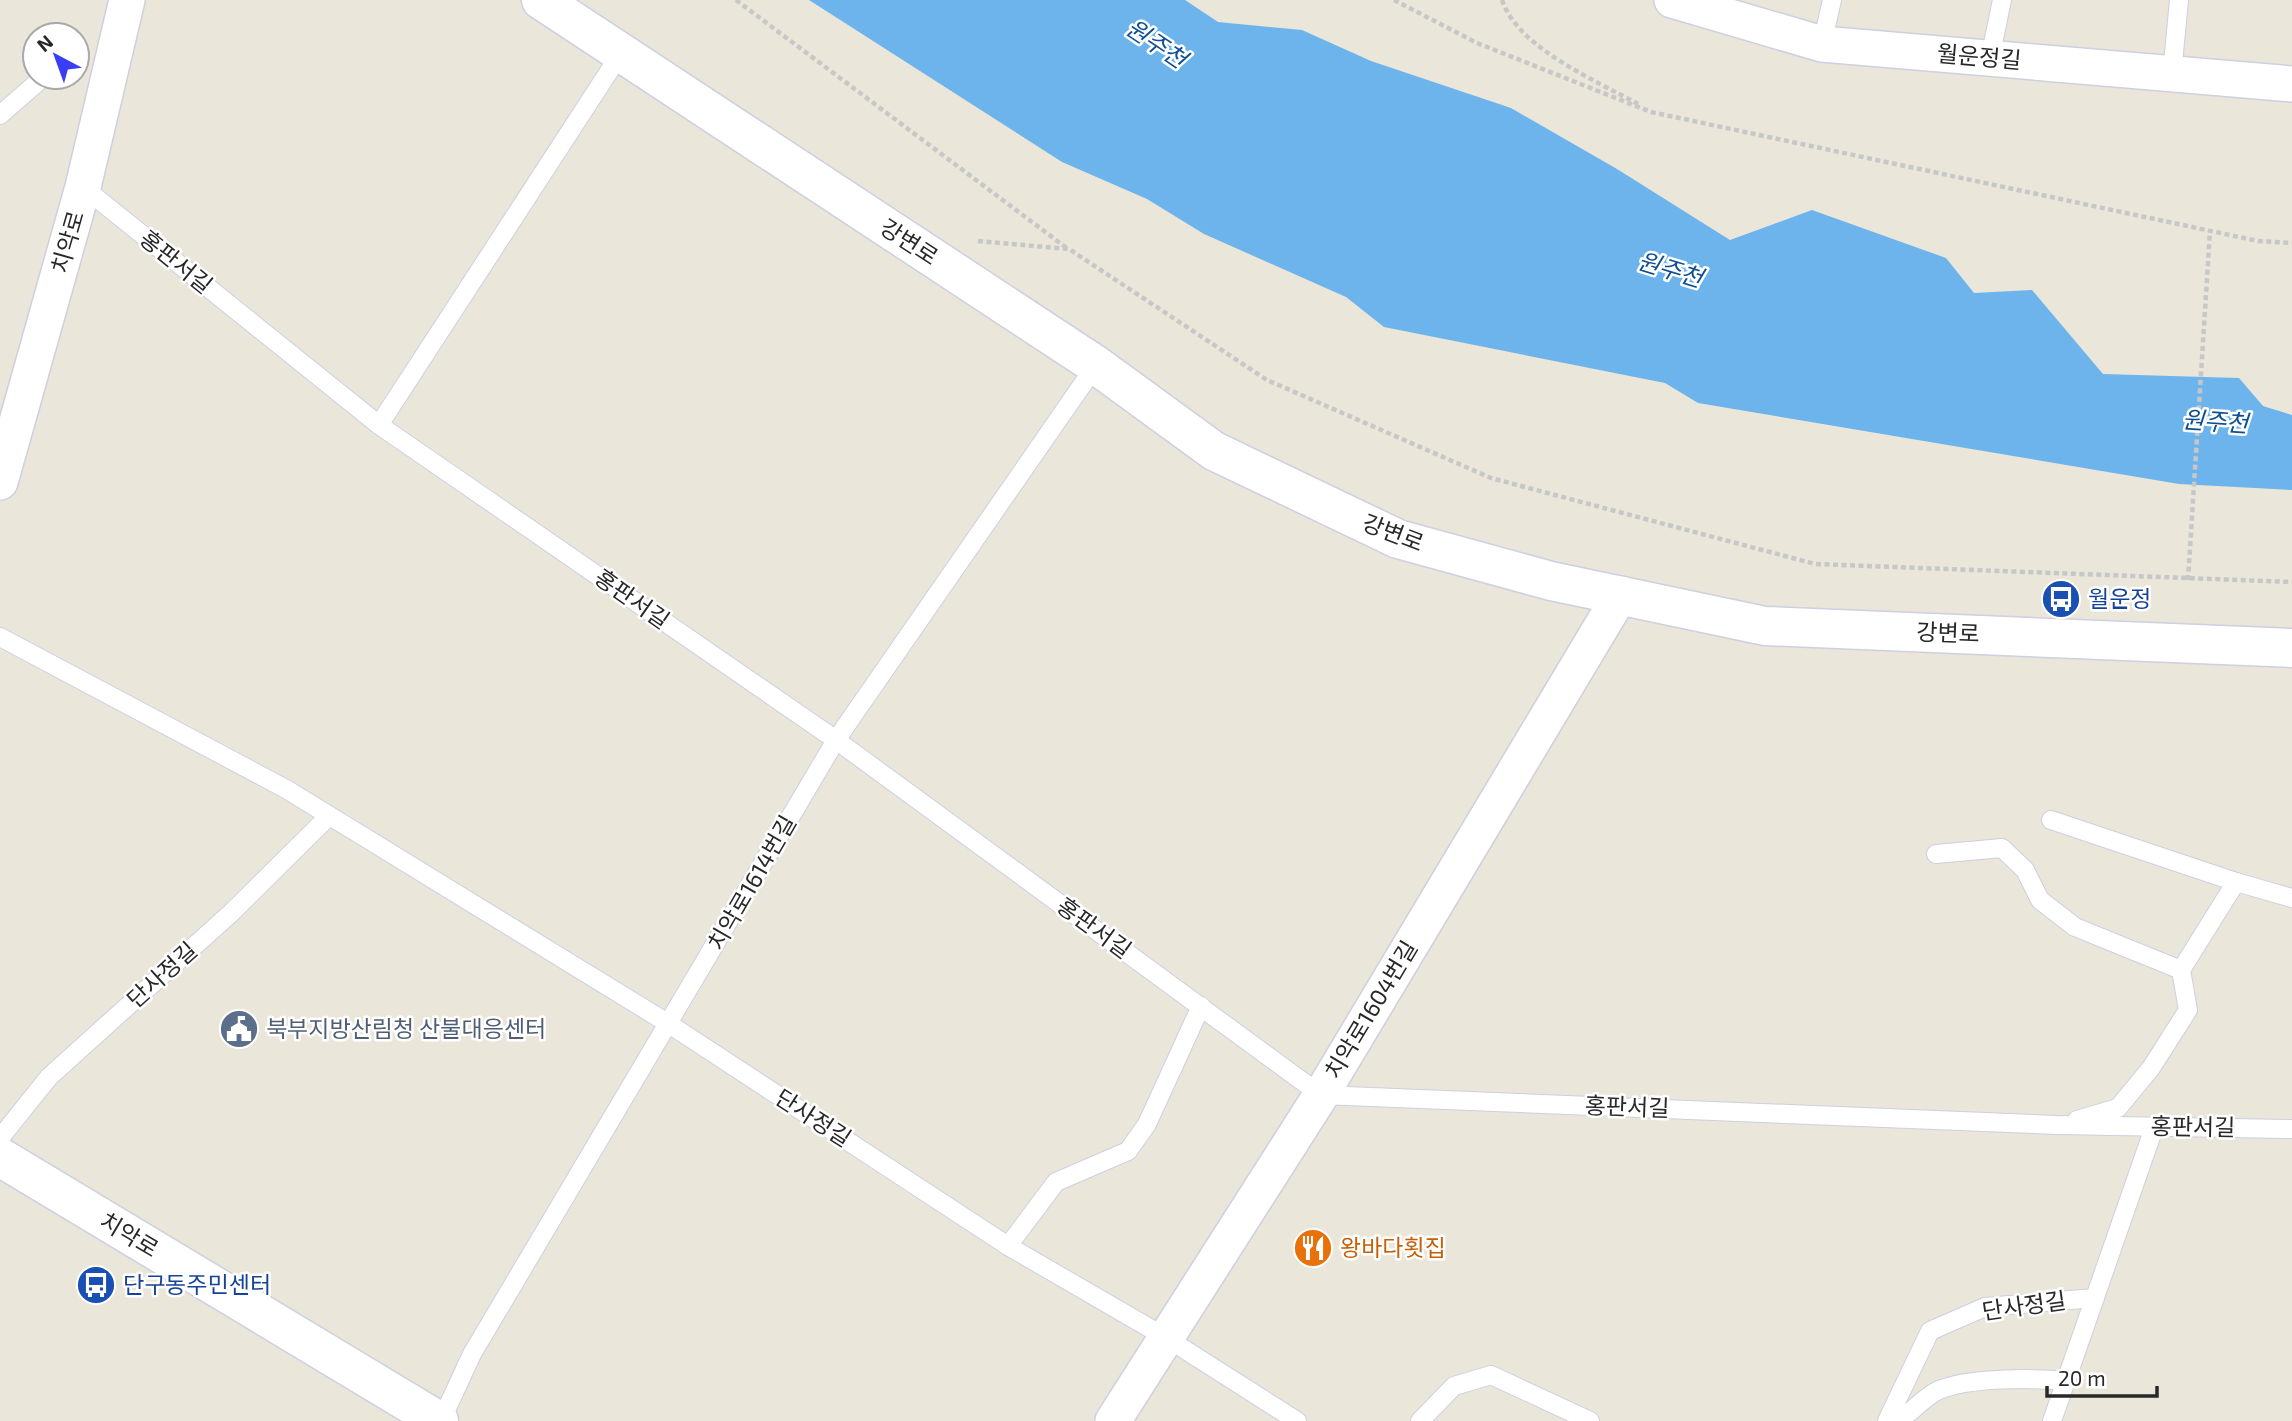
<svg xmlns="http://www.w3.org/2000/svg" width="2292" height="1421" font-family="'Exo 2','Noto Sans KR',sans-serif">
  <rect width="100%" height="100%" fill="#eae6d9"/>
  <polygon fill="#6db4ec" points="809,0 1185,0 1218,22 1302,30 1371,61 1511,108 1617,169 1730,240 1812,210 1946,258 1974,293 2032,290 2103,374 2239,378 2263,406 2292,415 2292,490 2179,484 1698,403 1665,383 1384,327 1346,297 1204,234 1147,199 1062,162"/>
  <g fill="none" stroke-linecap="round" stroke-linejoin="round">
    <g stroke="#cecfe1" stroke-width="20">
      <g id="service">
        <polyline points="1822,44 1832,0"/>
        <polyline points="1990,58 2002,0"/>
        <polyline points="2172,74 2179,0"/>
        <polyline points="0,115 39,81"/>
        <polyline points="83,187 379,425 836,740 1321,1095 2057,1125 2292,1129"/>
        <polyline points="379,425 621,53"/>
        <polyline points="0,637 286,789 669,1024 1008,1246 1165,1337 1297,1421"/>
        <polyline points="2051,820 2236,882 2292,898"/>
        <polyline points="1936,854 2002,848 2025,870 2040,900 2075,927 2181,970"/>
        <polyline points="2077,1120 2118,1108 2151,1068 2188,1010 2181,970 2236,882"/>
        <polyline points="0,1138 49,1077 231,913 329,816"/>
        <polyline points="1008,1246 1056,1182 1128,1151 1147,1124 1201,1006"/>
        <polyline points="441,1421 472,1354 836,740 1096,365"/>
        <polyline points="1420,1421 1454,1386 1491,1375 1590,1421"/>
        <polyline points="1887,1421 1930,1331 1985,1307 2095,1298"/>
        <path d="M 1898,1421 C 1911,1413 1923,1398 1937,1391 C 1967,1377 2034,1378 2067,1381"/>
        <polyline points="2052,1421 2155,1125"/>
      </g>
    </g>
    <g stroke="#cecfe1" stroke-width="38">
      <g id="minor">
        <polyline points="1672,0 1822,44 2292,84"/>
        <polyline points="0,482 83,187 127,0"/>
        <polyline points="1113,1421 1321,1095 1621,594"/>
      </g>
    </g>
    <g stroke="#cecfe1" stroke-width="41">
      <polyline id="tertiary" points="541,0 1096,365 1214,451 1398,539 1551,581 1765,626 2292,648"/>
    </g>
    <g stroke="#cecfe1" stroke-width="41">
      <polyline id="secondary" points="0,1157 439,1421"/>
    </g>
    <g stroke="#c7c7c7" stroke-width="4.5" stroke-dasharray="5 3.5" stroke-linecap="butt">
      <polyline points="736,0 1068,249"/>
      <polyline points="1394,0 1477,43 1651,112 2258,241 2292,243"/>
      <path d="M 1502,0 C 1518,48 1595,80 1638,104"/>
      <polyline points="978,241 1069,249 1267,380 1491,478 1815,564 2292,582"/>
      <polyline points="2188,580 2210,231"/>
    </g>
    <use href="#service" stroke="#fff" stroke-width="18"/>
    <use href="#minor" stroke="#fff" stroke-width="35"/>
    <use href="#tertiary" stroke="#fff" stroke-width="38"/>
    <use href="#secondary" stroke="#fff" stroke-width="38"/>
  </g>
  <defs>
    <g id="bus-disc" transform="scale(2.0125)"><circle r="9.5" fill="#1a4fb4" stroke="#fff"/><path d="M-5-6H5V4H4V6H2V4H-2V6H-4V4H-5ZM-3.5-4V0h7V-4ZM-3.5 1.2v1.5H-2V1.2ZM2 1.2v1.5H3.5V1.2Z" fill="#fff"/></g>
    <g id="civic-disc" transform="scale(2.0125)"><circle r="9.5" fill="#5c6f8a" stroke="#fff"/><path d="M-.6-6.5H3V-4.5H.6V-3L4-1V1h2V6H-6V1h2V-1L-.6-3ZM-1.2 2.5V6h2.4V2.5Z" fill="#fff"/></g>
    <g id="restaurant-disc" transform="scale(2.0125)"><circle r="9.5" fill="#e8710a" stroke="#fff"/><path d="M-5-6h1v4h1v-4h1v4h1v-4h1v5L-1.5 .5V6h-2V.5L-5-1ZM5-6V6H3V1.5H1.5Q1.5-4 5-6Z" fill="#fff"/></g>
  </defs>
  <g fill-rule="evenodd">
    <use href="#bus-disc" x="2061" y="599"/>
    <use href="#civic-disc" x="239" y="1029"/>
    <use href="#restaurant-disc" x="1313" y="1248"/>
    <use href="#bus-disc" x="96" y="1285"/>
  </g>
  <g text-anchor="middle" stroke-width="5" stroke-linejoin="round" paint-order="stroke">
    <g font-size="23" fill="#282828" stroke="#fff">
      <text transform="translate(1979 57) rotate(5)" y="8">월운정길</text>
      <text transform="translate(68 242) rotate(-74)" y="8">치악로</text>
      <text transform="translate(909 242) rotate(33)" y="8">강변로</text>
      <text transform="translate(176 262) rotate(39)" y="8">홍판서길</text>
      <text transform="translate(1393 533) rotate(21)" y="8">강변로</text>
      <text transform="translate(632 599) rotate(35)" y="8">홍판서길</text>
      <text transform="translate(1948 633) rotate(2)" y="8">강변로</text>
      <text transform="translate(752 883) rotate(-60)" y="8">치악로1614번길</text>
      <text transform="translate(1094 928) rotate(36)" y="8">홍판서길</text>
      <text transform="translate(162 975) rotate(-42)" y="8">단사정길</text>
      <text transform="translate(1371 1010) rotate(-59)" y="8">치악로1604번길</text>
      <text transform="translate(1627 1107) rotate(2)" y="8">홍판서길</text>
      <text transform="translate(813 1118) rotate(33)" y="8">단사정길</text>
      <text transform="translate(2193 1127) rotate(1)" y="8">홍판서길</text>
      <text transform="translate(129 1235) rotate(31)" y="8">치악로</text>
      <text transform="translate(2024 1306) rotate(-8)" y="8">단사정길</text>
    </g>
    <g font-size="23" fill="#164399" stroke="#fff" text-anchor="start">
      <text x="2088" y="607">월운정</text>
      <text x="123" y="1293">단구동주민센터</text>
    </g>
    <g font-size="23" fill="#4e5e75" stroke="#fff" text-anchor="start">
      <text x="266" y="1037">북부지방산림청 산불대응센터</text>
    </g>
    <g font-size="23" fill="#c56008" stroke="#fff" text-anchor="start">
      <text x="1340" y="1256">왕바다횟집</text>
    </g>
    <g font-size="24" font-style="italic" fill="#0f5094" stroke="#fff">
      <text transform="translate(1156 44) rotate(34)" y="8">원주천</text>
      <text transform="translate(1670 270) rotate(17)" y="8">원주천</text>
      <text transform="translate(2215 422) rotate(4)" y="8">원주천</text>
    </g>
  </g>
  <g transform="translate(56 56) rotate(319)"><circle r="33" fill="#ffffff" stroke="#a9a9a9" stroke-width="2"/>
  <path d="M0-5L12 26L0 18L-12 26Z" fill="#3a3df6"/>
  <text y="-10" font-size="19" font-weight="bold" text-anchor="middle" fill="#282828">N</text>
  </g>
  <path d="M2047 1386v10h110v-10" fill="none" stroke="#282828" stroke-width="3.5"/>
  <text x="2058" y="1386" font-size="21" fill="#282828" stroke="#ffffff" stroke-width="5" paint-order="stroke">20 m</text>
</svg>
